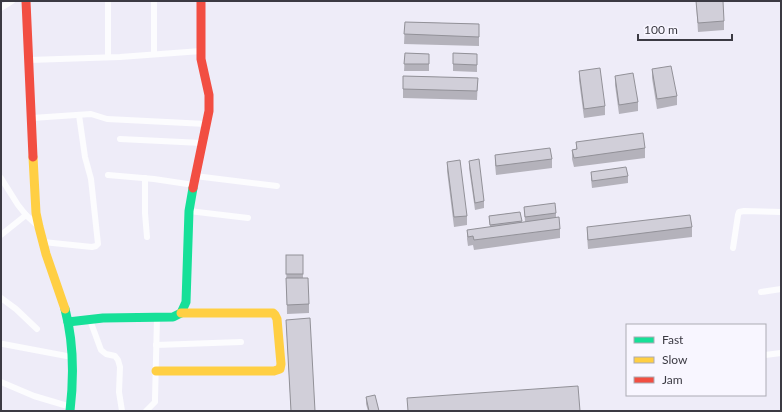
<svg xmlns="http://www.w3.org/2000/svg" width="782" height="412" font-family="Lato,sans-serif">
  <rect width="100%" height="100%" fill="#eeecf8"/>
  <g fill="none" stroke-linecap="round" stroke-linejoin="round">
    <g stroke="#fcfcfe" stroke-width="6">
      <polyline points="1,8 12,1"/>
      <polyline points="154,54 154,1"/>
      <polyline points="108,57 108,1"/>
      <polyline points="29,60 120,57 201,51"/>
      <polyline points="32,118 91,114 107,119 206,124"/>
      <polyline points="120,139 202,143"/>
      <polyline points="108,175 154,179 194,185"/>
      <polyline points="195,176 277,186"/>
      <polyline points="1,178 18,205 26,215 38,226"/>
      <polyline points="145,178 145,213 147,237"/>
      <polyline points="189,211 248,218"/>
      <polyline points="1,235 26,215"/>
      <polyline points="43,242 92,247 96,246 98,244 91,179 85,157 79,115"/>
      <polyline points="733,248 738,215 739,212 744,211 781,212"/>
      <polyline points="761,292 781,289"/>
      <polyline points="1,298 16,309 37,329"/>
      <polyline points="90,320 101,350 106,354 115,356 118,360 120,367 119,392 122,411"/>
      <polyline points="3,344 72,357"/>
      <polyline points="156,345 241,342"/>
      <polyline points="765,355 781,353"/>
      <polyline points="1,382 34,396 71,407"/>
      <polyline points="146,411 155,402 155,399 157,318"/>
    </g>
    <g stroke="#16e098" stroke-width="9">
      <path d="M 65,309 C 74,343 74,377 70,411"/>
      <polyline points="68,322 103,318 173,317 181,313 186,302 189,211 193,188"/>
    </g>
    <g stroke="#ffcf43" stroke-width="9">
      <polyline points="33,157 36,213 39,227 46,254 65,309"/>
      <polyline points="156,371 274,371 280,369 281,364 277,319 275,315 273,313 181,313"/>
    </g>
    <g stroke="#f24e42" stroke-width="9">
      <polyline points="26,1 33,157"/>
      <polyline points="193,188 209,111 209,95 201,59 201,1"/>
    </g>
  </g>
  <g fill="#b4b2bb">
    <polygon points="696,1 724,21 724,30 698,32"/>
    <polygon points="405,22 479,24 479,46 404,44"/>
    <polygon points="405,53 429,54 429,71 404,71"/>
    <polygon points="453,53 477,54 477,72 453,71"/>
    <polygon points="652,69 677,96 677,105 657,109 652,78"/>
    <polygon points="579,71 605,106 605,115 584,118 579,80"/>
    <polygon points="403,76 478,78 477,100 403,98"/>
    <polygon points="615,76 638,102 638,111 619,114 615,85"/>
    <polygon points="576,142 645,148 645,158 574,167 572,159 572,150 576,149"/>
    <polygon points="495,155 552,159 552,168 496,175 495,164"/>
    <polygon points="469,161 484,201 484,208 475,210 469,168"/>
    <polygon points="447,162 467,216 467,225 454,227 447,171"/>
    <polygon points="591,172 628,176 628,183 592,188 591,179"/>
    <polygon points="524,207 556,213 556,218 560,229 560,238 474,250 473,245 468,246 467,239 467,230 490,227 489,216 520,212 522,222 525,222"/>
    <polygon points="587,227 692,227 692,237 588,249 587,236"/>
    <polygon points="286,255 303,255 303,278 309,304 309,313 287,314"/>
    <polygon points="286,320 315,411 291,411"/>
    <polygon points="366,397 379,411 368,411 366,404"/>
  </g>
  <g fill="#d1cfd9" stroke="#929198">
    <polygon points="696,1 723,1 724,21 698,23"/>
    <polygon points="405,22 479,24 479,37 404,34"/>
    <polygon points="405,53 429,54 429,64 404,64"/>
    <polygon points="453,53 477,54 477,65 453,64"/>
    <polygon points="671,66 677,96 657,99 652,69"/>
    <polygon points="600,68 605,106 584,109 579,71"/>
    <polygon points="633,73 638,102 619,105 615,76"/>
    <polygon points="403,76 478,78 477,91 403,89"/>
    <polygon points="643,133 645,148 574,158 572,150 577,149 576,142"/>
    <polygon points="550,148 552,159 496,166 495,155"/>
    <polygon points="479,159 484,201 475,203 469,161"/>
    <polygon points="460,160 467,216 454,217 447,162"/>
    <polygon points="626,167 628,176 592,181 591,172"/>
    <polygon points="555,203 556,213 525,217 524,207"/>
    <polygon points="520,212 522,221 490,225 489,216"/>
    <polygon points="690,215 692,227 588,240 587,227"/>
    <polygon points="559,217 560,229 474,240 473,236 468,237 467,230"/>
    <rect x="286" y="255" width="17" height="19"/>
    <polygon points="286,278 308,278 309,304 287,305"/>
    <polygon points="310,318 315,411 291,411 286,320"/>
    <polygon points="578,386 580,411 408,411 407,398"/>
    <polygon points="375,395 379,411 369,411 366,397"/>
  </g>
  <rect width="782" height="412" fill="none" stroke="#3b3a43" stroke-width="4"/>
  <rect x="626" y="324" width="140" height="72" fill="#f8f6ff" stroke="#acabb4"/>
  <rect x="634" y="337" width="20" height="6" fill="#16e098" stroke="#acabb4"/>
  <text x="662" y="344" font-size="12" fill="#3b3a43">Fast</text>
  <rect x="634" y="357" width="20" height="6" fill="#ffcf43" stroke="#acabb4"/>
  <text x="662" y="364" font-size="12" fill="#3b3a43">Slow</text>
  <rect x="634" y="377" width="20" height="6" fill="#f24e42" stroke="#acabb4"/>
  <text x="662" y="384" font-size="12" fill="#3b3a43">Jam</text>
  <path d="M638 34v6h94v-6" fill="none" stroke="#3b3a43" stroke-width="2"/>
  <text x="644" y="34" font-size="12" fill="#3b3a43" stroke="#f8f6ff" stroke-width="3" paint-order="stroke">100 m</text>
</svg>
